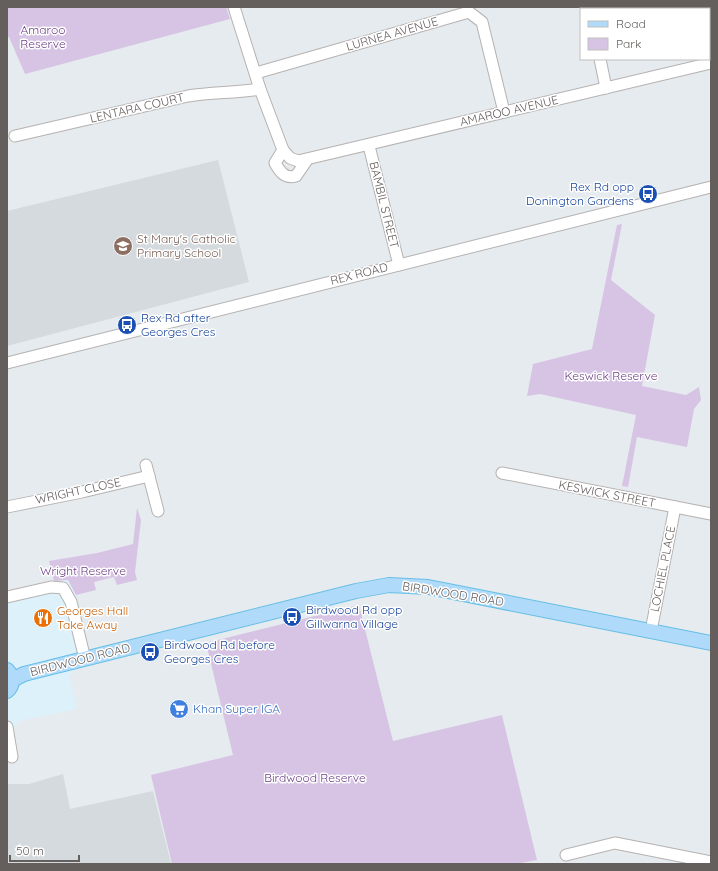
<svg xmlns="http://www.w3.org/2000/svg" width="718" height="871" font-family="Quicksand,sans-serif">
  <rect width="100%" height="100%" fill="#e5ebee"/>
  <polygon fill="#ddf1fb" points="61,579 71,582 76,595 90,651 69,676 77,709 19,721 7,738 7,593"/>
  <g fill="#d4dade">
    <polygon points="218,160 249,282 7,346 7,211"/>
    <polygon points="63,774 70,809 153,791 171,864 7,864 7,784 29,784"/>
  </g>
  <g fill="#d7c4e4">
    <polygon points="7,7 226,7 230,19 25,74 9,37 7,37"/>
    <polygon points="622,224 611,280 655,315 642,386 686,395 699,387 701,400 694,409 687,447 637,437 628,487 622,486 636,415 540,394 527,396 533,364 592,349 617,225"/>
    <polygon points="137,508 141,520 135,572 137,580 117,585 114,577 94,582 96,590 76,595 68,580 54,581 49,561 97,553 133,544"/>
    <polygon points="359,605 393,741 502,715 537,860 515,864 172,864 151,775 233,755 206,643"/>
  </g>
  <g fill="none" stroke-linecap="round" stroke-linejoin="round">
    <g stroke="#b6b2b1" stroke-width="13">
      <g id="minor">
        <polyline points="234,7 260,89 283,150 290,158 298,161 711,63"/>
        <polyline points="588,7 588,9"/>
        <polyline points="694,7 694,9"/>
        <polyline points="600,59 606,88"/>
        <polyline points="256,73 469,12 482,22 504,112"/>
        <path d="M 15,136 L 188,96 C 212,92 236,93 260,89"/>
        <polyline points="369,146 399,265"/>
        <path d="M 283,150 L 275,163 C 280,172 285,179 296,176 L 307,160"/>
        <polyline points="7,363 711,187"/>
        <polyline points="146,465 158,511"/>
        <polyline points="502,473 711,514"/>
        <polyline points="7,507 82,492 149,476"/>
        <polyline points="7,597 51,587 63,588 71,602 85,659"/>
        <polyline points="651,631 675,507"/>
        <polyline points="7,727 12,757"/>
        <polyline points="566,855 615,843 711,862"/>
      </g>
    </g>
    <g stroke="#66bfe6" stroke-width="16">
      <g id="major">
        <path d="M 7,670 C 13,676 14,685 7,691"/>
        <polyline points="12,680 24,674 356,591 389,585 428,587 711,643"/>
      </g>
    </g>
    <use href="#minor" stroke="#fff" stroke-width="11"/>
    <use href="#major" stroke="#b0daf9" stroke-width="14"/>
  </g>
  <defs>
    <g id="bus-disc" transform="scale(1)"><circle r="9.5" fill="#1a4fb4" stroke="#fff"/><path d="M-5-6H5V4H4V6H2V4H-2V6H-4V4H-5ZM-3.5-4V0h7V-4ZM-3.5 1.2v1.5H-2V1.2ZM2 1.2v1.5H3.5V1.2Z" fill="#fff"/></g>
    <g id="school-disc" transform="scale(1)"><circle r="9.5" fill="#8d6e63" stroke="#fff"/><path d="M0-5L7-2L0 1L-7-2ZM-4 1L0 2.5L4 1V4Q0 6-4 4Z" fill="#fff"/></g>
    <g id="restaurant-disc" transform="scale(1)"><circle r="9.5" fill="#e8710a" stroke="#fff"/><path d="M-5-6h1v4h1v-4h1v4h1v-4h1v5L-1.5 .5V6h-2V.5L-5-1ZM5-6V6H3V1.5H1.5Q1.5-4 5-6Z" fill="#fff"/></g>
    <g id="supermarket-disc" transform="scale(1)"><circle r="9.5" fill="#3f7fe0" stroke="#fff"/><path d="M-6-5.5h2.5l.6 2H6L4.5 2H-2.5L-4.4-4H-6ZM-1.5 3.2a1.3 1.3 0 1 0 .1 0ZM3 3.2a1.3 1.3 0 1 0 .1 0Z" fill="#fff"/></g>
  </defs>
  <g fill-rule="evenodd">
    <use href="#bus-disc" x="648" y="194"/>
    <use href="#school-disc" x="123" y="246"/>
    <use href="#bus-disc" x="127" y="325"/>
    <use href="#bus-disc" x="292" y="617"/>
    <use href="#restaurant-disc" x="43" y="618"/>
    <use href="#bus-disc" x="150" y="652"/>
    <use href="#supermarket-disc" x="179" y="709"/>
  </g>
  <g text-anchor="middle" stroke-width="3" stroke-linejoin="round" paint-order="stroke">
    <g font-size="12" fill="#6a3d84" stroke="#fff">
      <text x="43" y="34">Amaroo<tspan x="43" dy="14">Reserve</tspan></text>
      <text x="611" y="380">Keswick Reserve</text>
      <text x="83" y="575">Wright Reserve</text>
      <text x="315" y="782">Birdwood Reserve</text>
    </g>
    <g font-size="12" fill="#645e5d" stroke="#fff">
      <text transform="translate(392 34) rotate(-16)" y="4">LURNEA AVENUE</text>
      <text transform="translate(137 108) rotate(-13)" y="4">LENTARA COURT</text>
      <text transform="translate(509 111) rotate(-13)" y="4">AMAROO AVENUE</text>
      <text transform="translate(384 205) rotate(76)" y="4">BAMBIL STREET</text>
      <text transform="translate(359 274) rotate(-14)" y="4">REX ROAD</text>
      <text transform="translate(78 491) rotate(-12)" y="4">WRIGHT CLOSE</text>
      <text transform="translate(607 494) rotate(11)" y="4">KESWICK STREET</text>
      <text transform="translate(663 569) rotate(-79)" y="4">LOCHIEL PLACE</text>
      <text transform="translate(453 594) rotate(9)" y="4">BIRDWOOD ROAD</text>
      <text transform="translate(80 660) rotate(-14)" y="4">BIRDWOOD ROAD</text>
    </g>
    <g font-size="12" fill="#164399" stroke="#fff" text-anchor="start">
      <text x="634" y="191" text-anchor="end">Rex Rd opp<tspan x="634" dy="14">Donington Gardens</tspan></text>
      <text x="141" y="322">Rex Rd after<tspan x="141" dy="14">Georges Cres</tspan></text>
      <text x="306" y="614">Birdwood Rd opp<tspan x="306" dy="14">Gillwarna Village</tspan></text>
      <text x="164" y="649">Birdwood Rd before<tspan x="164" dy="14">Georges Cres</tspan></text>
    </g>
    <g font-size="12" fill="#785e54" stroke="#fff" text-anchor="start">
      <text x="137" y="243">St Mary's Catholic<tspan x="137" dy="14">Primary School</tspan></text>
    </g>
    <g font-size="12" fill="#c56008" stroke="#fff" text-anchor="start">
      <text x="57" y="615">Georges Hall<tspan x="57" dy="14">Take Away</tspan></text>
    </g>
    <g font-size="12" fill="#366cbe" stroke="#fff" text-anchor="start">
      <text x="193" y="713">Khan Super IGA</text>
    </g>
  </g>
  <rect width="718" height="871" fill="none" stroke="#645e5d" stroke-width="16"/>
  <rect x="580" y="8" width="130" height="52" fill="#ffffff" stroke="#c1bfbe"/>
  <rect x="588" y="21" width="20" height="6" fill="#b0daf9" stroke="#c1bfbe"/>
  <text x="616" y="28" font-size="12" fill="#645e5d">Road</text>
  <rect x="588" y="38" width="20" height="12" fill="#d7c4e4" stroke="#c1bfbe"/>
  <text x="616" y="48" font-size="12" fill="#645e5d">Park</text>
  <path d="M10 855v6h69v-6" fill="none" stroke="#645e5d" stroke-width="2"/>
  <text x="16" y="855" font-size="12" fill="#645e5d" stroke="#ffffff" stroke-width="3" paint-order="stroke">50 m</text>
</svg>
